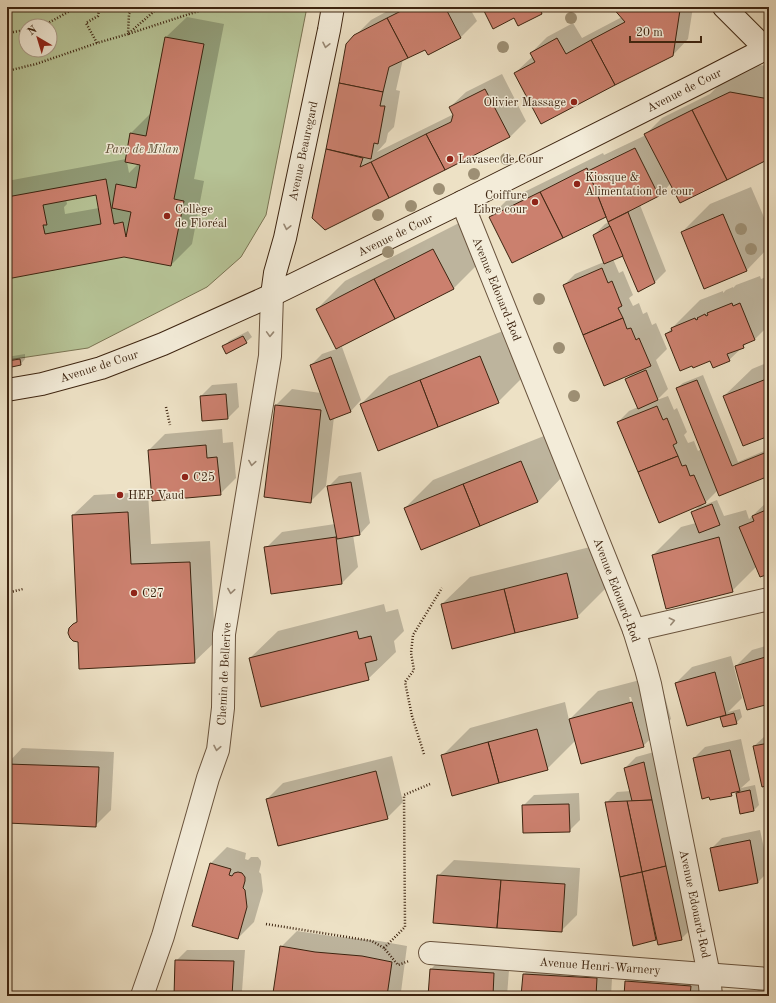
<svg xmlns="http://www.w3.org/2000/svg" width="776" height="1003" font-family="'Old Standard TT',serif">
  <rect width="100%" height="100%" fill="#ede1c5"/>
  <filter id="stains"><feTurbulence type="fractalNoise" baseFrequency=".005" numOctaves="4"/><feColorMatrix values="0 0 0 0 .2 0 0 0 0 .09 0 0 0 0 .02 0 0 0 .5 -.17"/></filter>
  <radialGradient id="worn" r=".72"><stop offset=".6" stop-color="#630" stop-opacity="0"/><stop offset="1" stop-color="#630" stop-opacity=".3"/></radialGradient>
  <path fill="#b6c396" stroke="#7a7453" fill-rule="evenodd" d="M 7,7 L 307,7 L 266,215 L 241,257 L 207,287 L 88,348 L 7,360 ZM 26,26 L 50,26 L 50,50 L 26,50 Z"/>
  <g fill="#0003" fill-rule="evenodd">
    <polygon points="395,7 469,7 477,21 461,37 428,54 425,49 403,59 396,90 400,91 394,127 388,133 386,142 377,152 454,114 450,107 466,92 502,74 526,121 510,137 313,217 347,44 371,20"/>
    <polygon points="483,7 548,7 542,13 519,25 514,17"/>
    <polygon points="613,7 693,7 688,39 672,56 515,73 533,56 531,53 547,37 573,23 582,38 622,17"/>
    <path d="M 187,17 L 224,24 L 194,179 L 204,181 L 192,244 L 171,265 L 124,256 L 7,278 L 7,181 L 126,159 L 131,133 L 151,113 L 166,37 ZM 127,162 L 138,164 L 129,173 ZM 96,194 L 99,208 L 65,214 L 64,207 L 67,204 L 66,199 Z"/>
    <polygon points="758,65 769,66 769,158 671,183 659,196 640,205 666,271 655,282 638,290 623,255 613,259 619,273 623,271 633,295 629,298 633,306 639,303 643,314 647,312 652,325 656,323 667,349 656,360 668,389 657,400 668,396 674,410 677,408 687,432 684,435 688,443 694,441 698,451 702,449 677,388 683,383 703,375 738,462 769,449 769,475 718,490 702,506 717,500 724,516 746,510 749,519 769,500 769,573 757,566 732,591 653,555 681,527 696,523 692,513 700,505 618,422 629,411 638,407 626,379 633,373 564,285 575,274 604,262 594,235 605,224 609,222 612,219 606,215 512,262 490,217 506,201 603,153 604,155 646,135 646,134 662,118 710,94 721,83"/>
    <polygon points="751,187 769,229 769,247 747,270 705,287 682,232 710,204"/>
    <polygon points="461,222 481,261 453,289 317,309 345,281"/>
    <polygon points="760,276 761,279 768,276 769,279 769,325 755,339 748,342 729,360 711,360 666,334 700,300 723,291 723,293 726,290 733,287 733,288 736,285"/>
    <polygon points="508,329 526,374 498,402 361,404 389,376"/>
    <polygon points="248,331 252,337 246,342 226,352 224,347 229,341"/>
    <polygon points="342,347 361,400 351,411 334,417 326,486 310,502 276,405 292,389 321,393 311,365 322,354"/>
    <polygon points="25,354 25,359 20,365 7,367 7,357"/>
    <polygon points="769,362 769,435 724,396 752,369"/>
    <polygon points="237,383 239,407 228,418 201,396 212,385"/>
    <polygon points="222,429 223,443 233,442 236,478 220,494 149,450 165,434"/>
    <polygon points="549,434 565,474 538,502 405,508 433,480"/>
    <polygon points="361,472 370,523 360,534 353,535 358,567 342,583 272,593 266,548 282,532 335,524 328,487 339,476"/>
    <polygon points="148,492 151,544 210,541 215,642 194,662 79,641 70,628 78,620 73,515 94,495"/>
    <polygon points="594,546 605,589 577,617 442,604 470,577"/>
    <polygon points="384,604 386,612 398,609 404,631 394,641 396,652 368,679 250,658 278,631"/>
    <polygon points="769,645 769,703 736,666 752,650"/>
    <polygon points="731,656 742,698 728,712 740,709 742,717 736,723 721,717 724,714 676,683 692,667"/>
    <path d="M 659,675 L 671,719 L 643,746 L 576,740 L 547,769 L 442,756 L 470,728 L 565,702 L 569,720 L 598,691 ZM 629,697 L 631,697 L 640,729 L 638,729 Z"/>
    <polygon points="769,735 769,784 754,746 765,736"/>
    <polygon points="741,739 750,780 741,788 755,785 759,805 754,810 737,793 740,790 734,791 731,795 694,758 705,747"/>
    <polygon points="22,748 114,752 111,810 95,826 7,822 7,764"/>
    <polygon points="654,752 692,928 681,939 657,939 633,945 606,803 617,792 631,791 625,768 636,757"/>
    <polygon points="392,756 403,802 387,818 267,799 283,783"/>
    <polygon points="579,793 580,820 569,831 523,806 534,795"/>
    <polygon points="760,830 769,871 758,882 719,890 711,849 722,838"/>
    <polygon points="227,847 246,853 245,859 248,860 251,857 258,857 261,861 261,864 259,872 261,874 263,891 254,922 238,938 194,925 211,863"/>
    <polygon points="454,860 580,868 577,915 561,931 438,876"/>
    <polygon points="297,931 331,936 379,941 407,946 401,992 397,996 299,996 281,947"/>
    <polygon points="187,950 245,950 242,991 238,996 175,996 176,961"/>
    <polygon points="447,953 510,957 507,996 429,996 431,969"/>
    <polygon points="540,958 613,962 611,996 522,996 524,974"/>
    <polygon points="642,966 706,970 704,996 625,996 626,982"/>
    <polygon points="764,984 769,984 769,996 752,996"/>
  </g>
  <g fill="#cb806e" stroke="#3d2410" fill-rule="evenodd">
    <polygon points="409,7 445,7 461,38 428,55 425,50 408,58 387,18"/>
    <polygon points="482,7 539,7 542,14 518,26 514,18 493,29"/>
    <polygon points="612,7 677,7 680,10 673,56 615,85 591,40 625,22"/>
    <polygon points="387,18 408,58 389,67 383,92 339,83 346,44 354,35"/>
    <path d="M 165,37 L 204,44 L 174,199 L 184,201 L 171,266 L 124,257 L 7,279 L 7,197 L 106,179 L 114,224 L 123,222 L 126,237 L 131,212 L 112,208 L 116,184 L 136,188 L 140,165 L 125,162 L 130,133 L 146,136 ZM 96,195 L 101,224 L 45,234 L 43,225 L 47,225 L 43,205 Z"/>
    <polygon points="557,38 566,54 591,40 615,85 541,124 514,73 535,62 530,53"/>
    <polygon points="339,83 383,92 380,106 385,106 378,144 374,143 371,159 326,149"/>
    <polygon points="485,89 510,137 445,170 426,134 451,122 453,115 449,107"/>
    <polygon points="730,92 769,99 769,159 727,180 692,110"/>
    <polygon points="692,110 727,180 680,203 644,134"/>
    <polygon points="426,134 445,170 389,198 371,162"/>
    <polygon points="635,148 659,196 608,222 588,171"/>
    <polygon points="326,149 363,158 360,167 371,162 389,198 325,230 312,218"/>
    <polygon points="587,168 606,217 563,238 540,192"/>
    <polygon points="540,192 563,238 512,263 489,217"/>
    <polygon points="628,212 655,283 638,292 608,222"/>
    <polygon points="723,214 747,271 704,289 681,232"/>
    <polygon points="610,226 623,256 604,264 593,235"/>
    <polygon points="433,249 454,289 395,319 374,279"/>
    <polygon points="602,268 608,283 612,281 622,306 618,308 623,318 583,335 563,285"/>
    <polygon points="374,279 395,319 336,349 316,309"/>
    <polygon points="732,303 733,306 740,303 755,340 743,345 744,348 727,354 730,361 713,368 710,361 693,368 692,366 680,371 665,334 672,331 671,328 695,318 696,320 698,319 697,318 705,314 706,316 708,315 707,313"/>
    <polygon points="623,318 627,329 631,328 636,340 639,338 651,366 604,386 583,335"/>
    <polygon points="243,336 247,343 226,354 222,346"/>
    <polygon points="480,356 499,403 438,427 420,380"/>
    <polygon points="331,357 351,412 330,420 310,365"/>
    <polygon points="20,359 21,365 7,368 7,361"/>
    <polygon points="646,370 658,400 638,409 625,379"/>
    <polygon points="769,378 769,436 743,446 723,396"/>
    <polygon points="420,380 438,427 378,451 360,404"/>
    <polygon points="697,380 732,466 767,452 769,458 769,476 719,496 676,388"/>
    <polygon points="226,394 228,419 202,421 200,396"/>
    <polygon points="275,405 321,410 311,503 264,497"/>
    <polygon points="657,406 663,420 667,418 677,443 673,445 678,456 638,472 617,422"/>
    <polygon points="206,445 207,458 217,457 221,495 152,501 148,450"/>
    <polygon points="678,456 682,466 686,465 690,476 694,475 706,503 659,523 638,472"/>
    <polygon points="521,461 538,502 480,526 463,484"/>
    <polygon points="351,482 360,535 337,539 327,486"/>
    <polygon points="463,484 480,526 421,550 404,508"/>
    <polygon points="712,504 720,525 699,533 691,512"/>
    <polygon points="766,510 768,515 769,515 769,574 760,577 739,527 754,521 752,516"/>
    <polygon points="128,512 131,564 190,562 195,663 79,669 78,642 73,641 70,638 68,633 69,628 73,624 77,622 72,515"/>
    <polygon points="336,537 342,584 271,594 264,547"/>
    <polygon points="719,537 733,592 666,609 652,555"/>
    <polygon points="567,573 578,618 515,633 504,589"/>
    <polygon points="504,589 515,633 452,649 441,604"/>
    <polygon points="357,631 359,639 371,636 377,660 365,663 369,680 261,707 249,658"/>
    <polygon points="769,656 769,704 747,710 735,666"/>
    <polygon points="715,672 726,715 687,726 675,683"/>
    <polygon points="632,702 644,747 581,764 569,719"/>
    <polygon points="734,713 737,724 723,727 720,717"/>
    <polygon points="537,729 548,770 499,783 488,742"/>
    <polygon points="488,742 499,783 452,796 441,755"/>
    <polygon points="769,743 769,787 769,785 762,787 753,746"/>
    <polygon points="730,750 740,791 731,793 732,796 710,800 709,797 702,799 693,758"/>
    <polygon points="644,762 652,800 632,801 624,768"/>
    <polygon points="7,764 99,767 96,827 7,823"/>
    <polygon points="376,771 388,819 278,846 266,799"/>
    <polygon points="750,790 754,811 740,814 736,793"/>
    <polygon points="652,800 666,866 642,872 627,801"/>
    <polygon points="627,801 642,872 620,877 605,802"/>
    <polygon points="569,804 570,832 523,833 522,805"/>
    <polygon points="750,840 758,883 719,891 710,848"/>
    <polygon points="210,863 231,869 229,875 232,876 234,873 238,872 242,873 245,877 245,881 243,888 245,890 247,907 238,939 192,926"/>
    <polygon points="666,866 682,940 658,945 642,872"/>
    <polygon points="642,872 656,940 633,946 620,877"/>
    <polygon points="437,875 501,880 497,928 433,923"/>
    <polygon points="501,880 565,884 562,932 497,928"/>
    <polygon points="280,946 315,952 362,956 392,962 387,996 292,996 273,993"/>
    <polygon points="175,960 234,961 232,996 174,996"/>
    <polygon points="430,969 494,973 493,996 428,996"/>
    <polygon points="523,974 597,978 596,996 521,996"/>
    <polygon points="625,981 691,986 690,996 624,996"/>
  </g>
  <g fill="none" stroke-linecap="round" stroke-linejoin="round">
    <g stroke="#69533d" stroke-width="24">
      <g id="street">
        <polyline points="462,202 634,630 646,669 650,684 709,975 711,996"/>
        <polyline points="634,630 769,599"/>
        <polyline points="430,953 769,979"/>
        <polyline points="142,996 163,936 208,778 218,750 223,708 224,634 270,356 272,295"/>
      </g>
    </g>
    <g stroke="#3d2410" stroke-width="24">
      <g id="secondary">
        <polyline points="724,7 769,52"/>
        <polyline points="272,295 275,273 285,238 329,30 333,7"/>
        <polyline points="7,390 42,384 101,368 163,344 272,295 462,202 695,85 769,47"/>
      </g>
    </g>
    <g stroke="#3d2410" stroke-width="2.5" stroke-dasharray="1 2" stroke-linecap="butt">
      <polyline points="159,7 128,34 211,7"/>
      <polyline points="41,26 50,22 77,7"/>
      <polyline points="7,33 26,30"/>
      <polyline points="97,43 86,23 98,16 99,10 97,7"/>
      <polyline points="7,71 36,64 97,43 128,34 129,14 133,7"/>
      <polyline points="166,407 170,425"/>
      <polyline points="7,593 23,589"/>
      <polyline points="424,754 412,716 405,682 414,670 411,653 413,635 442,588"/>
      <polyline points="266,924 372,941 384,948 398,965 409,961"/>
      <polyline points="384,948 405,927 404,795 430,784"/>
    </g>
    <use href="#street" stroke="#f3ecd9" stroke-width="22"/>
    <use href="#secondary" stroke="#f3ecd9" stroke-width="22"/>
  </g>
  <g fill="#9d8f74">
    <circle cx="571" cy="18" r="6"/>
    <circle cx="503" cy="47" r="6"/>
    <circle cx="506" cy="159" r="6"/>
    <circle cx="474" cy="174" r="6"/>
    <circle cx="439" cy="189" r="6"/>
    <circle cx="411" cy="206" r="6"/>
    <circle cx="378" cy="215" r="6"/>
    <circle cx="741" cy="229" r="6"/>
    <circle cx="751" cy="249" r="6"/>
    <circle cx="388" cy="252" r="6"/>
    <circle cx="539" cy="299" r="6"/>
    <circle cx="559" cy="348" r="6"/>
    <circle cx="574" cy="396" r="6"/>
  </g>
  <defs><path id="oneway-chevron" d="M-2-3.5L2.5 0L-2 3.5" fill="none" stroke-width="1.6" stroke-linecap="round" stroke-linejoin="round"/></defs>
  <g stroke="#988874">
    <use href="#oneway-chevron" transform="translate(326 45) rotate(102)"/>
    <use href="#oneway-chevron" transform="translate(287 227) rotate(102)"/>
    <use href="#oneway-chevron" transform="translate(270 334) rotate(92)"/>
    <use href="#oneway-chevron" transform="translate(252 463) rotate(99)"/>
    <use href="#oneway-chevron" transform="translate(231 591) rotate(99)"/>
    <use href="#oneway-chevron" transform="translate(672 621) rotate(-13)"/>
    <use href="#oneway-chevron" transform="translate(217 748) rotate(101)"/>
  </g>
  <g fill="#8f2418" stroke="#f3ecd9" stroke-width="1.5">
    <circle cx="574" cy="102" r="4"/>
    <circle cx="450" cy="159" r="4"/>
    <circle cx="577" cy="184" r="4"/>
    <circle cx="535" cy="202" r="4"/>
    <circle cx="167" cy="216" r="4"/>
    <circle cx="185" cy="477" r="4"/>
    <circle cx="120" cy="495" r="4"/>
    <circle cx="134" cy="593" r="4"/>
  </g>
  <g text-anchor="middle" stroke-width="3" stroke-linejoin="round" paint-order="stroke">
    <g font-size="12" fill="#3d2410" stroke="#f3ecd9">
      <text transform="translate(684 90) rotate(-27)" y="4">Avenue de Cour</text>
      <text transform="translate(303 151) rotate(-78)" y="4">Avenue Beauregard</text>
      <text transform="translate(395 235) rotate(-26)" y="4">Avenue de Cour</text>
      <text transform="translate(497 289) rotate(68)" y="4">Avenue Edouard-Rod</text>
      <text transform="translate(99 366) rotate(-18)" y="4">Avenue de Cour</text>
      <text transform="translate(617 590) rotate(69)" y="4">Avenue Edouard-Rod</text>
      <text transform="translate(224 674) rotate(-87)" y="4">Chemin de Bellerive</text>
      <text transform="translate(695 904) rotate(78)" y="4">Avenue Edouard-Rod</text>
      <text transform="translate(600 966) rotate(4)" y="4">Avenue Henri-Warnery</text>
    </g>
    <g font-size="12" fill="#3d2410" stroke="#f3ecd9" text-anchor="start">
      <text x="566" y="106" text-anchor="end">Olivier Massage</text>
      <text x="458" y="163">Lavasec de Cour</text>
      <text x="585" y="181">Kiosque &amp;<tspan x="585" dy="14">Alimentation de cour</tspan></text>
      <text x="527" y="199" text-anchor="end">Coiffure<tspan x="527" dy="14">Libre cour</tspan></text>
      <text x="175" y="213">Collège<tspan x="175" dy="14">de Floréal</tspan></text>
      <text x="193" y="481">C25</text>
      <text x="128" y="499">HEP Vaud</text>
      <text x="142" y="597">C27</text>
    </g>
    <g font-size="12" font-style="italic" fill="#5b4c32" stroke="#f3ecd9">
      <text x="142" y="153">Parc de Milan</text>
    </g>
  </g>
  <rect width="776" height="1003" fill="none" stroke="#ede1c5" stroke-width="24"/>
  <rect x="8" y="8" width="760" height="987" fill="none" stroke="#3d2410" stroke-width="2"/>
  <rect x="12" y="12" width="752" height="979" fill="none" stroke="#3d2410"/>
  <g transform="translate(38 38) rotate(322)"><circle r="19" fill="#f3ecd9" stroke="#aa9c89"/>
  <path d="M0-3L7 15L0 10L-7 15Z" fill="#8f2418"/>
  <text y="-6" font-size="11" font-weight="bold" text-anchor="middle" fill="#3d2410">N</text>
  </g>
  <path d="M630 36v6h71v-6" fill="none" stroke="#3d2410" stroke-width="2"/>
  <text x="636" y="36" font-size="12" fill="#3d2410" stroke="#f3ecd9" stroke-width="3" paint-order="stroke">20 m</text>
  <rect width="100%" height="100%" filter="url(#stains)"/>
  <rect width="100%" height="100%" fill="url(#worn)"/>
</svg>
